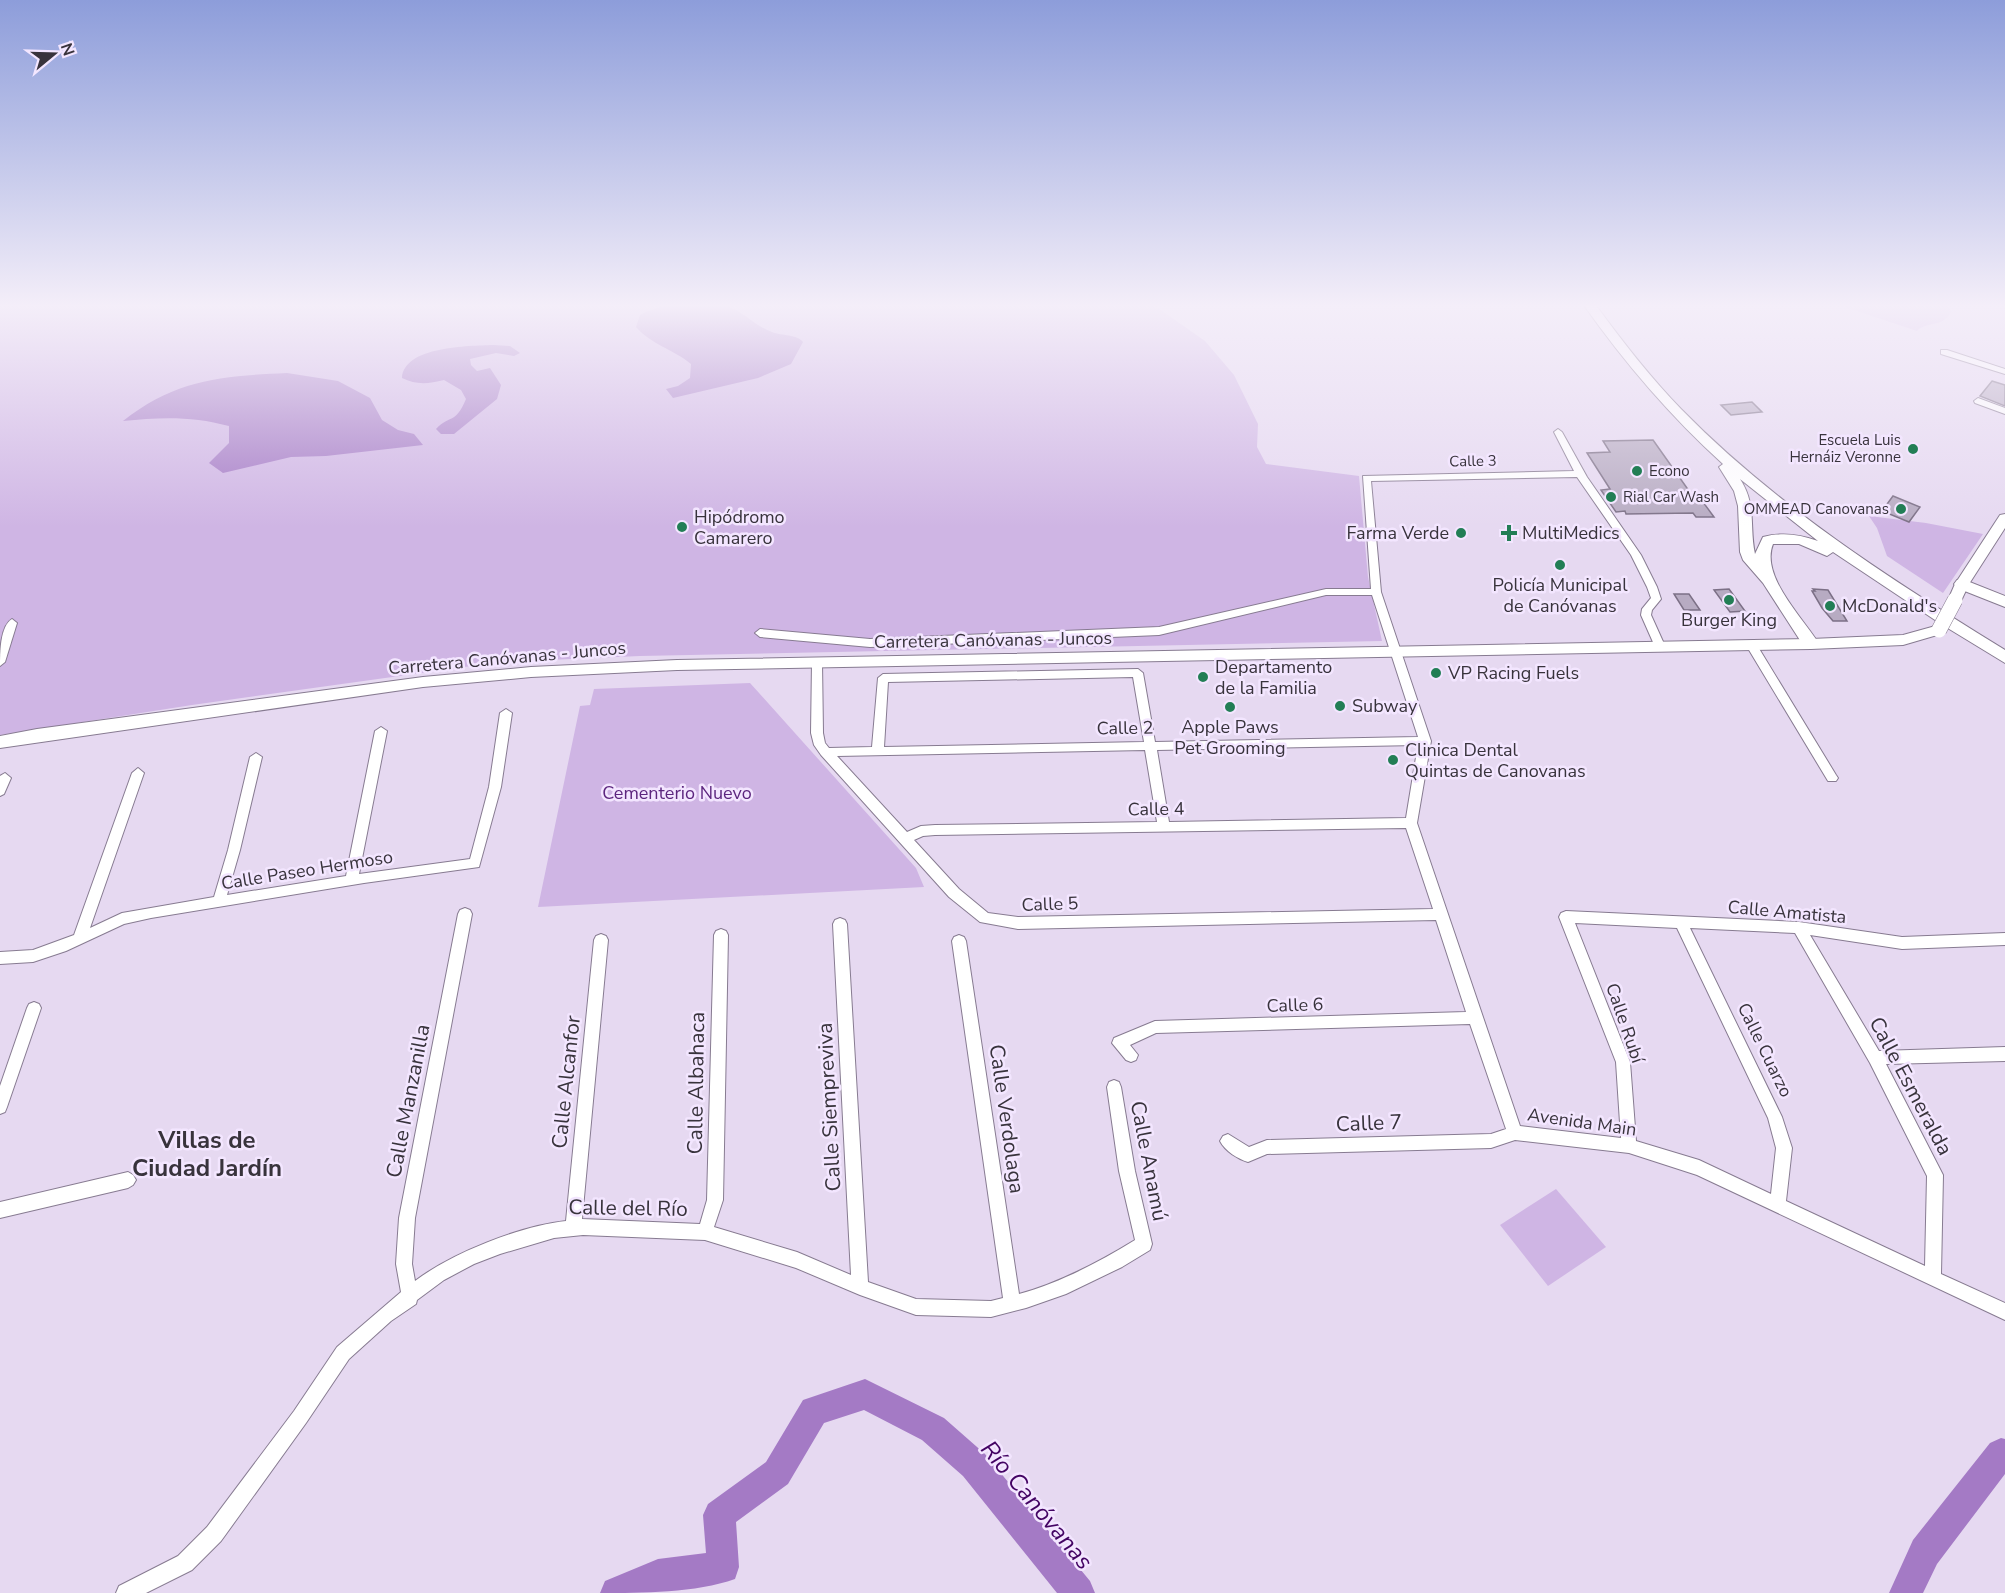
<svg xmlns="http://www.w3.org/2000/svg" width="2005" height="1593" font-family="'Nunito Sans',sans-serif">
  <rect width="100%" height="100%" fill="#e6d9f1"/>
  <g fill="#cfb5e4">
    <polygon points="0,304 1150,304 1155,306 1205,341 1234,375 1258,424 1257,447 1266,464 1359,476 1368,577 1382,641 640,656 500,662 192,705 0,735"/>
    <path d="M 1836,304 L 1948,304 L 1951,312 C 1943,328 1926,321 1917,331 Z"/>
    <polygon points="1869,516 1926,523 1983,534 1943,593 1887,556 1877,528"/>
    <polygon points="750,683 916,868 924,887 538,907 580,706 590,705 594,689"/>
    <polygon points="1556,1189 1606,1247 1548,1286 1500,1225"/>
  </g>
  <g fill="#a47ac5">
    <path d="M 716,304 C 742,307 750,324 772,332 C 782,336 797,334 803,342 L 791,364 L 758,378 L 673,398 L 666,389 L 678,386 L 690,378 L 691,364 C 673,349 652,345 636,327 L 640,315 C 662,302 691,304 716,304 Z"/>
    <path d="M 493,345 L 510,346 L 520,353 L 514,356 L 496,353 L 470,359 L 471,365 L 477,371 L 490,368 L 501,385 L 497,399 L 454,434 L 441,434 L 436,429 C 450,414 455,425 466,399 L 461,390 L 444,380 C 428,384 416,385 402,378 C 404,346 469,346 493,345 Z"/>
    <path d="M 287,373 L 338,381 L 370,398 L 382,420 L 398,430 L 414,434 L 423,445 L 326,456 L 291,457 L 223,473 L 209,463 L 229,443 L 229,426 C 193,416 160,417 123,421 C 176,379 222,376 287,373 Z"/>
  </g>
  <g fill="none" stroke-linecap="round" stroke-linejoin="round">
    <g fill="#a47ac5" fill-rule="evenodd">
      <path d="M 865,1379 L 944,1418 L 985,1454 L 1090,1581 L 1095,1593 L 1057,1593 L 963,1476 L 922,1440 L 864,1410 L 824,1423 L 788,1484 L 736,1522 L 739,1567 L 735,1579 C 696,1593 642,1593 600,1593 L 605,1581 L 658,1559 L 706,1553 L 703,1515 L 708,1504 L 766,1462 L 803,1400 Z"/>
      <polygon points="2001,1438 2005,1439 2005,1474 1937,1564 1923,1593 1889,1593 1913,1540 1990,1443"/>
    </g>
  </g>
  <g fill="#b7abc2" stroke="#7c7086" stroke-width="1.5">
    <polygon points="1992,381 2005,385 2005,406 1980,396"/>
    <polygon points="1752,402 1762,412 1731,415 1721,405"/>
    <polygon points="1653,440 1694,498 1700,498 1714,517 1696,517 1693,513 1626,514 1625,511 1616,512 1601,490 1610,489 1587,453 1610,452 1603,441"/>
    <polygon points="1893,496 1920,507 1909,522 1882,511"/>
    <polygon points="1729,589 1745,611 1730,612 1714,590"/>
    <polygon points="1813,589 1828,590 1847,621 1833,621 1822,608 1812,591 1815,591"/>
    <polygon points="1674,594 1689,594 1700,610 1684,610"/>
  </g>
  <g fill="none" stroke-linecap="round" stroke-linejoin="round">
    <g stroke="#877b91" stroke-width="2">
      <g id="minor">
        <polygon points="1941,350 1947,350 2005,369 2005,374 1941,354"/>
        <polygon points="1978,398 2005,408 2005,414 1975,403 1974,401"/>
        <path d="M 1558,429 L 1562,432 L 1587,477 L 1641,555 L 1657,587 L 1661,599 L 1652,610 L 1651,615 L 1665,646 L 1664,649 L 1656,649 L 1641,615 L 1642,609 L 1651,598 L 1647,587 L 1631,555 L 1577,477 L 1371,481 L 1381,592 L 1431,741 L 1417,823 L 1520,1126 L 1621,1138 L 1616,1062 L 1559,917 L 1561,913 L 1566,911 L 1799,922 L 1902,937 L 2005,933 L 2005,945 L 1902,949 L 1810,935 L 1879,1051 L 2005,1047 L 2005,1061 L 1886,1064 L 1943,1175 L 1941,1274 L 2005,1303 L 2005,1320 L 1697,1175 L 1629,1153 L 1515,1140 L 1491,1148 L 1267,1154 L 1248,1162 C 1238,1159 1225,1151 1220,1141 L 1223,1136 L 1228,1134 L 1249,1147 L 1267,1140 L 1491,1134 L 1506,1129 L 1470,1024 L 1156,1033 L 1130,1045 L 1138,1055 L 1136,1060 L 1131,1062 L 1126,1060 L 1112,1043 L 1114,1038 L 1155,1021 L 1466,1012 L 1436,920 L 1018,929 L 980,922 L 949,897 L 821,755 L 814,745 L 811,733 L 812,662 L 817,658 L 822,662 L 823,733 L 825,743 L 829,748 L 872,747 L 878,678 L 883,674 L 1138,669 L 1143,673 L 1155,742 L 1418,737 L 1372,595 L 1326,595 L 1159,635 L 870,647 L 760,637 L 755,633 L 760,629 L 870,639 L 1159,627 L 1326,589 L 1371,589 L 1363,476 L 1574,471 L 1554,432 ZM 1133,677 L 1144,742 L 884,747 L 888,682 ZM 1418,745 L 1406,818 L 1169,822 L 1157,750 ZM 1145,750 L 1157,822 L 935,825 L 921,826 L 907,832 L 837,756 ZM 1406,828 L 1433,909 L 1018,917 L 988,913 L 959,889 L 914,840 L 923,836 L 935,835 ZM 1575,923 L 1677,928 L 1768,1118 L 1776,1148 L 1771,1194 L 1699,1160 L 1636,1141 L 1630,1062 ZM 1690,928 L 1795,933 L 1870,1063 L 1927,1176 L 1925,1266 L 1786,1201 L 1792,1148 L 1782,1117 Z"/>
        <path d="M 12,619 L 17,623 L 5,662 L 0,666 C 0,653 0,626 12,619 Z"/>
        <polygon points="1751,641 1755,642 1836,775 1838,778 1836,781 1828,781 1746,645"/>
        <polygon points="506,709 512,713 501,787 479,867 364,883 151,918 124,924 66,951 33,962 0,964 0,952 33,950 74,935 132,773 138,768 144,773 90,928 122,913 214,897 228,850 250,757 256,753 262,757 240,850 227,895 346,876 375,731 381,727 387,731 359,874 470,859 489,787 500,713"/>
        <polygon points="5,773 11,778 4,794 0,796 0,776"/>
        <path d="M 465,908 L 470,910 L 472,914 L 415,1218 L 412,1264 L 415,1281 C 452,1253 520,1226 566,1221 L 594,940 L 596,936 L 601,934 L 606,936 L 608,940 L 582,1219 L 700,1224 L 707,1200 L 714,935 L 716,931 L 721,929 L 726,931 L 728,935 L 723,1200 L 714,1227 L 797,1252 L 851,1275 L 833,924 L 835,920 L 840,918 L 845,920 L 847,924 L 868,1282 L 916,1299 L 991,1301 L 1003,1298 L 952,941 L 954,937 L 959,935 L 964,937 L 966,941 L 1019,1294 C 1060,1283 1099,1262 1135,1240 L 1119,1171 L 1107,1087 L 1109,1082 L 1114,1080 L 1119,1082 L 1121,1087 L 1135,1171 L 1152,1244 L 1150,1250 L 1122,1267 L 1066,1294 L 1026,1308 L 991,1317 L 916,1315 L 860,1295 L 796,1268 L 705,1240 L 583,1235 L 554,1238 L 500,1254 L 474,1264 L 444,1280 L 417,1300 L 416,1304 L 391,1321 L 349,1359 L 306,1423 L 221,1541 L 192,1570 L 146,1593 L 116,1593 L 119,1586 L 178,1556 L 207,1527 L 294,1411 L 337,1347 L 401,1292 L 396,1264 L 399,1218 L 458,914 L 460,910 Z"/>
        <polygon points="34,1002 39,1004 41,1008 7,1107 5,1112 0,1114 0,1086 27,1008 29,1004"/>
        <polygon points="128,1172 133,1175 136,1180 133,1185 128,1188 0,1218 0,1202"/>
      </g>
    </g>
    <g stroke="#877b91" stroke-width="2">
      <g id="secondary">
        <polygon points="2005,514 2005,528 1969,584 1960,603 1950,603 1948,600 1955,584 2000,515"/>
        <polygon points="1939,625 1944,627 1946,630 1944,633 1903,645 1811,649 677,670 531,677 423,687 0,748 0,736 37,729 423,677 531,667 677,660 1811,639 1903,635"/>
      </g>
    </g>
    <g stroke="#877b91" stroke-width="2">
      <g id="primary">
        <path d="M 1583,304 L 1595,304 C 1622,341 1650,377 1681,409 C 1776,506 1890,579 2005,650 L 2005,663 L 1941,624 L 1833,552 L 1827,556 L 1799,544 L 1773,544 C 1760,576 1803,618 1819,644 L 1817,648 L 1805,648 L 1763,583 L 1743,560 L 1740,552 L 1738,506 L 1734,491 L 1719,467 L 1723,464 C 1670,416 1624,362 1583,304 ZM 1740,479 L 1818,541 C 1799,534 1782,532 1763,537 L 1755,554 C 1749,526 1757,505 1740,479 Z"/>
        <polygon points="1962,579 2005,596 2005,607 1957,588 1954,584 1957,580"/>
      </g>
    </g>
    <use href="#minor" fill="#fff" fill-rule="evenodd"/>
    <use href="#secondary" fill="#fff" fill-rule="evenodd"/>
    <use href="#primary" fill="#fff" fill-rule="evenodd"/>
    <g stroke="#877b91" stroke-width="16" stroke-linecap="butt">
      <polyline id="secondary-bridge" points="1939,630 1955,600"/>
    </g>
    <use href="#secondary-bridge" stroke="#fff" stroke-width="15"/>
  </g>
  <linearGradient id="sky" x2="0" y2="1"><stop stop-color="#8d9dda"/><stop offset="0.58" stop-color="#f4eef9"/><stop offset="1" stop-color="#f4eef9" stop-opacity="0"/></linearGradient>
  <rect width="2005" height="527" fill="url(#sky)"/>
  <g fill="#227e55" stroke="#f3e6ff" stroke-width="2">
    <circle cx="1913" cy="449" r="6"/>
    <circle cx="1637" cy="471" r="6"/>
    <circle cx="1611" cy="497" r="6"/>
    <circle cx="1901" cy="509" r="6"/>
    <circle cx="682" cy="527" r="6"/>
    <circle cx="1461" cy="533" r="6"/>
    <path d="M1506 524h6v6h6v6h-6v6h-6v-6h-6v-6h6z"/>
    <circle cx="1560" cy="565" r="6"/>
    <circle cx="1729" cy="600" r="6"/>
    <circle cx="1830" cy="606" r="6"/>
    <circle cx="1436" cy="673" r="6"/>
    <circle cx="1203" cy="677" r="6"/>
    <circle cx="1340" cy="706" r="6"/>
    <circle cx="1230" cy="707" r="6"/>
    <circle cx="1393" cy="760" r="6"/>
  </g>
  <g text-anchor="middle" stroke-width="5" stroke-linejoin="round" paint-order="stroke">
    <g font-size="15" fill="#38333c" stroke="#f3e6ff" text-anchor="end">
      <text x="1901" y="445">Escuela Luis<tspan x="1901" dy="17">Hernáiz Veronne</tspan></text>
      <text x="1649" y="476" text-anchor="start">Econo</text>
      <text x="1623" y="502" text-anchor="start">Rial Car Wash</text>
      <text x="1889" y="514">OMMEAD Canovanas</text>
    </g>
    <g font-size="15" fill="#38333c" stroke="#f3e6ff">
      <text transform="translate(1473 461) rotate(-1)" y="5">Calle 3</text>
    </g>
    <g font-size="18" fill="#38333c" stroke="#f3e6ff" text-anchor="start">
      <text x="694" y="523">Hipódromo<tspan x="694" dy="21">Camarero</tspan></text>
      <text x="1449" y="539" text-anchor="end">Farma Verde</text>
      <text x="1522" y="539">MultiMedics</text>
      <text x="1560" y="591" text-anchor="middle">Policía Municipal<tspan x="1560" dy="21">de Canóvanas</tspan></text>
      <text x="1842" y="612">McDonald's</text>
      <text x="1729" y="626" text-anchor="middle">Burger King</text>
      <text x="1215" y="673">Departamento<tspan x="1215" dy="21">de la Familia</tspan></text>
      <text x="1448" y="679">VP Racing Fuels</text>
      <text x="1352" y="712">Subway</text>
      <text x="1230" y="733" text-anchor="middle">Apple Paws<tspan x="1230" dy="21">Pet Grooming</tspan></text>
      <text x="1405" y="756">Clinica Dental<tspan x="1405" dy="21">Quintas de Canovanas</tspan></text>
    </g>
    <g font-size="18" fill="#38333c" stroke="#f3e6ff">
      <text transform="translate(993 640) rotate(-1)" y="6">Carretera Canóvanas - Juncos</text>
      <text transform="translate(507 658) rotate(-5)" y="6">Carretera Canóvanas - Juncos</text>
      <text transform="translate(1125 728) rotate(-1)" y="6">Calle 2</text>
      <text transform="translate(1156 809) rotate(-1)" y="6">Calle 4</text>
      <text transform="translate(307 870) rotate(-9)" y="6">Calle Paseo Hermoso</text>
      <text transform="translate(1050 904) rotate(-2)" y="6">Calle 5</text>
      <text transform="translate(1787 912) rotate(5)" y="6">Calle Amatista</text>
      <text transform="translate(1295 1005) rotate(-2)" y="6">Calle 6</text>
      <text transform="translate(1625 1023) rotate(71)" y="6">Calle Rubí</text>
      <text transform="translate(1765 1050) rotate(64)" y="6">Calle Cuarzo</text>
      <text transform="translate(1582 1122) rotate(8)" y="6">Avenida Main</text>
    </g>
    <g font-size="18" fill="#5c257e" stroke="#f3e6ff">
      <text x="677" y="799">Cementerio Nuevo</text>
    </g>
    <g font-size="21" fill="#38333c" stroke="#f3e6ff">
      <text transform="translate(566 1082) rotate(-84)" y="7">Calle Alcanfor</text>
      <text transform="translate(696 1083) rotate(-89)" y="7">Calle Albahaca</text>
      <text transform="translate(1911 1086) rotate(62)" y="7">Calle Esmeralda</text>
      <text transform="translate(408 1101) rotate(-79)" y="7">Calle Manzanilla</text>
      <text transform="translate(829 1107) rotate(-93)" y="7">Calle Siempreviva</text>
      <text transform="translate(1007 1119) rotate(82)" y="7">Calle Verdolaga</text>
      <text transform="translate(1369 1123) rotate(-2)" y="7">Calle 7</text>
      <text transform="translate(1149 1161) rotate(79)" y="7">Calle Anamú</text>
      <text transform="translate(628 1208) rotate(1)" y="7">Calle del Río</text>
    </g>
    <g font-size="24" font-weight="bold" fill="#38333c" stroke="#f3e6ff">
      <text x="207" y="1148">Villas de<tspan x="207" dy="28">Ciudad Jardín</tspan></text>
    </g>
    <g font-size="24" font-style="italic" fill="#430363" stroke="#f3e6ff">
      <text transform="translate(1037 1505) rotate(50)" y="8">Río Canóvanas</text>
    </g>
  </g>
  <g transform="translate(54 54) rotate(71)" stroke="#f3e6ff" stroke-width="4.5" paint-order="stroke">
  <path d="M0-4.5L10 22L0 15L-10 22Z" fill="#38333c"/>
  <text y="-9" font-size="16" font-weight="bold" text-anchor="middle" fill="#38333c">N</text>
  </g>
</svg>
